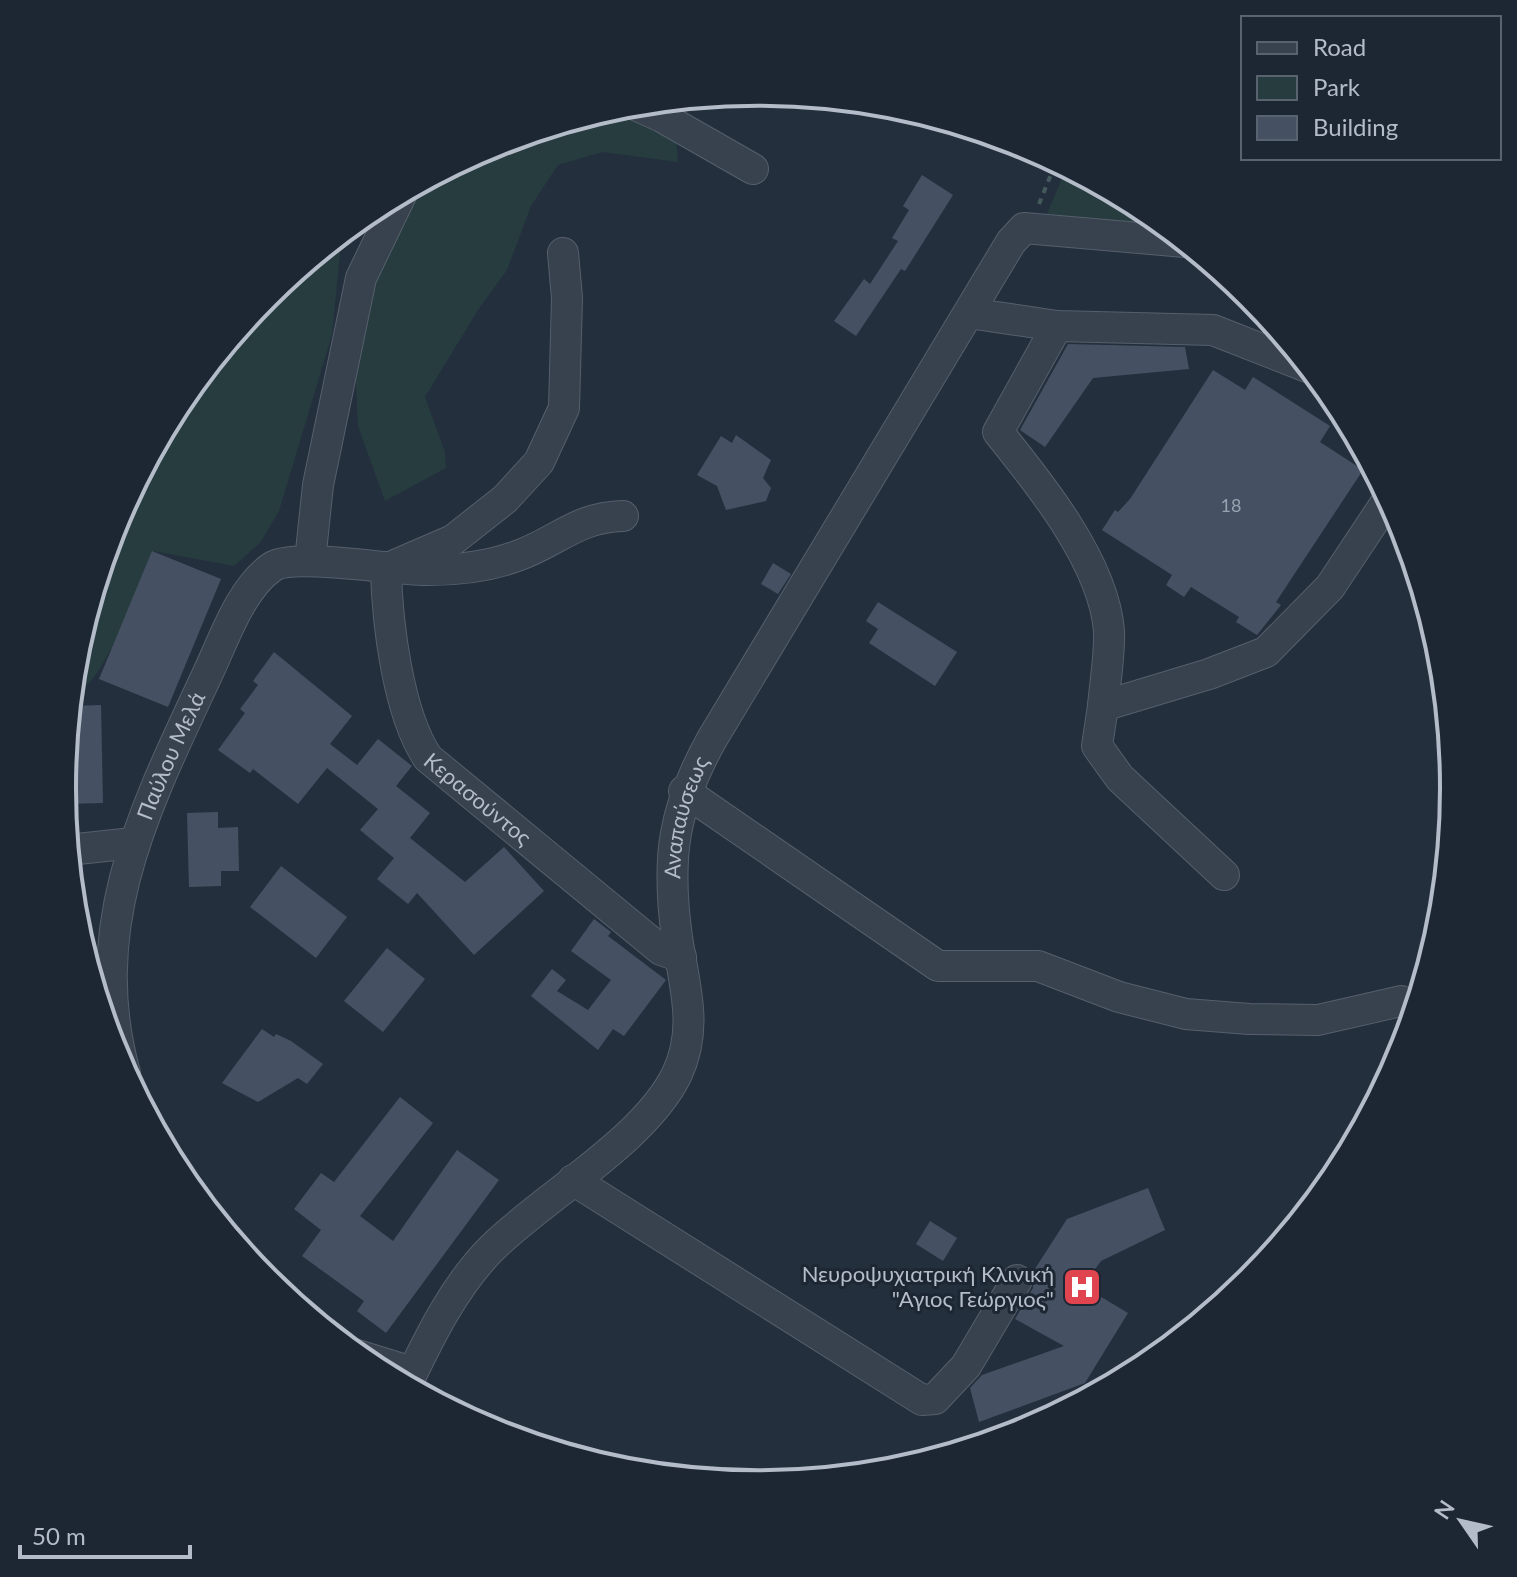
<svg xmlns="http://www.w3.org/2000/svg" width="1517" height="1577" font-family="Lato,sans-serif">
  <rect width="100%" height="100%" fill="#242f3e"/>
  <g fill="#263c3f">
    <polygon points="609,110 676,133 678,162 602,152 558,165 531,206 507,270 478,310 425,397 445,452 446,468 385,501 358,426 355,364 371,283 420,183 492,145"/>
    <polygon points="1067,167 1146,210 1167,227 1046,216"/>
    <path d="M 342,233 L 332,335 L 279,511 L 260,543 L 234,566 L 153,551 C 140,580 103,692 71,694 L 75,652 L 110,537 L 180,401 L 266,296 Z"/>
  </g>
  <g fill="#455162">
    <polygon points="922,175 953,195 905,271 901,269 856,336 834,321 864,279 870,284 898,241 892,238 909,210 903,206"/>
    <polygon points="1068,344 1185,347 1189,369 1093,378 1045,447 1020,430"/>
    <polygon points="1213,370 1245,390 1253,377 1330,426 1320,442 1363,470 1276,602 1281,605 1257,635 1236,622 1239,617 1191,587 1184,597 1166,585 1172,575 1102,530 1115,510 1118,512 1130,499"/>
    <polygon points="736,435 771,460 763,478 771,488 766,501 726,510 717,486 697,475 721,436 732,443"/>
    <polygon points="152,551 221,579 168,707 99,679"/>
    <polygon points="773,563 791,574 778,594 761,584"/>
    <polygon points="878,602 957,652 935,686 869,643 878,629 866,621"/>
    <polygon points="274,652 352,716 330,744 357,765 378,739 412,766 396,786 430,813 410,838 465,882 504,847 544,891 474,955 417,893 408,904 377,879 394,858 360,830 378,809 327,768 298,804 253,769 250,773 218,750 245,713 240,709 258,685 253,681"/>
    <polygon points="101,705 103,803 64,804 70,706"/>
    <polygon points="218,812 218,828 238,827 239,871 221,871 221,886 189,887 187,813"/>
    <polygon points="281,866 347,917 316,958 250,907"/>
    <polygon points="594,919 611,932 608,936 666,980 624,1036 613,1029 598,1050 531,996 552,969 566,980 557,991 588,1010 611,980 571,951"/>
    <polygon points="387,948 425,979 383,1032 344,1001"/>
    <polygon points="262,1029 274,1037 276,1034 291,1041 323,1064 307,1084 298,1078 258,1102 222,1083"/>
    <polygon points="400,1097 433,1123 360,1216 393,1241 457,1150 499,1180 386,1333 357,1311 364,1301 302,1256 321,1230 294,1209 321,1173 334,1182"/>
    <polygon points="1148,1188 1165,1230 1101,1261 1083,1286 1128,1313 1085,1383 979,1422 970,1388 982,1375 1064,1346 1015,1319 1033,1288 1033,1272 1067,1219"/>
    <polygon points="930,1221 957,1238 943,1261 916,1244"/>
  </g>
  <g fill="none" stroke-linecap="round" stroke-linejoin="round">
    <g stroke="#565f6c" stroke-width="32">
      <g id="minor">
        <polyline points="633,104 662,117 753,169"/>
        <polyline points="969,313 1057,326 1213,330 1310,368"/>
        <path d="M 1057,326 L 998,432 C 1040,484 1104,563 1109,631 C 1110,655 1105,682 1103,706 L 1209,674 L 1266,652 L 1330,587 L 1389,498"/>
        <polyline points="310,561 318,485 361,278 402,193"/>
        <polyline points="395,565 453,540 505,499 539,462 564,408 567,298 563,253"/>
        <path id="s1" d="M 386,569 C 387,622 398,714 428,758 L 661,950 L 681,957"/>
        <polyline points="1103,706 1097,746 1120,778 1224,875"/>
        <polyline points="684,791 938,966 1038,966 1119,997 1186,1014 1249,1019 1318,1020 1401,1001"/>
        <polyline points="68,850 133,843"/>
        <path id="s2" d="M 125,1073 C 84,925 146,806 207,675 C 223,642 240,589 272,567 C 294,552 395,571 428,570 C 456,570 490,566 517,556 C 557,542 577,517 623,516"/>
        <polyline points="573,1180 922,1400 935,1399 966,1366 1017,1280"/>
        <polyline points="354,1354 412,1372"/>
        <path id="s3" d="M 406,1386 C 429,1338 454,1286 492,1248 C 545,1196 645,1140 677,1074 C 699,1026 684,986 677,937 C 666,858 673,809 712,739 L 1011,242 L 1024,228 L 1185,242"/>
      </g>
    </g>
    <polyline stroke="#44595c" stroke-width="4" stroke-dasharray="6 6" stroke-linecap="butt" points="1039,204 1056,162"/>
    <use href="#minor" stroke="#38414e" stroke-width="30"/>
  </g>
  <defs>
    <g id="hospital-square" transform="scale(2)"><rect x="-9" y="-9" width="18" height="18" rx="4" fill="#e0444e" stroke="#1d2633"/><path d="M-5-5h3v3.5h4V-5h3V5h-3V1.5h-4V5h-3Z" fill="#fff"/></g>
  </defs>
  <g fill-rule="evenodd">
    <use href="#hospital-square" x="1082" y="1287"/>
  </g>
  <g text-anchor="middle" stroke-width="6" stroke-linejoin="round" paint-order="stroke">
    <g font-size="18" fill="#98a1af">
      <text x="1231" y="512">18</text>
    </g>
    <g font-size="22" fill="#b4bcc9" stroke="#1d2633">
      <text dy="8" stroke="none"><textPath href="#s2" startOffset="328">Παύλου Μελά</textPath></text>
      <text dy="8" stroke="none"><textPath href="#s1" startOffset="260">Κερασούντος</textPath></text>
      <text dy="8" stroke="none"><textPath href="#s3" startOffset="680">Αναπαύσεως</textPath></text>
    </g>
    <g font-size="22" fill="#b4bcc9" stroke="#1d2633" text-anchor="end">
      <text x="1054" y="1282">Νευροψυχιατρική Κλινική<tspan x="1054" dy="25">"Αγιος Γεώργιος"</tspan></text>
    </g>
  </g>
  <path d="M0 0H1517V1577H0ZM76 788a682 682 0 1 1 1364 0a682 682 0 1 1-1364 0Z" fill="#1d2633" fill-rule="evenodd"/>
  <path fill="none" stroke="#b4bcc9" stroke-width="4" d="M76 788a682 682 0 1 1 1364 0a682 682 0 1 1-1364 0Z"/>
  <rect x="1241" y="16" width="260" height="144" fill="#1d2633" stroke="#59626f" stroke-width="2"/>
  <rect x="1257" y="42" width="40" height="12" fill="#38414e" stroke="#59626f" stroke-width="2"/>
  <text x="1313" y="56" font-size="24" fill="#b4bcc9">Road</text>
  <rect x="1257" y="76" width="40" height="24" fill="#263c3f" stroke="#59626f" stroke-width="2"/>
  <text x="1313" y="96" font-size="24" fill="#b4bcc9">Park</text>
  <rect x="1257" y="116" width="40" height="24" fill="#455162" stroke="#59626f" stroke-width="2"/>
  <text x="1313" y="136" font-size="24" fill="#b4bcc9">Building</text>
  <g transform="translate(1461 1521) rotate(304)" stroke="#1d2633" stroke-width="6" paint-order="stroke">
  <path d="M0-6L14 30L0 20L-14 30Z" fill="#b4bcc9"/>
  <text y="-12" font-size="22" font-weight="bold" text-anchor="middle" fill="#b4bcc9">N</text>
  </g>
  <path d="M20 1545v12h170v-12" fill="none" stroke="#b4bcc9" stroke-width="4"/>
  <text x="32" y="1545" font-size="24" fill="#b4bcc9" stroke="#1d2633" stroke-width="6" paint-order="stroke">50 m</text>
</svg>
